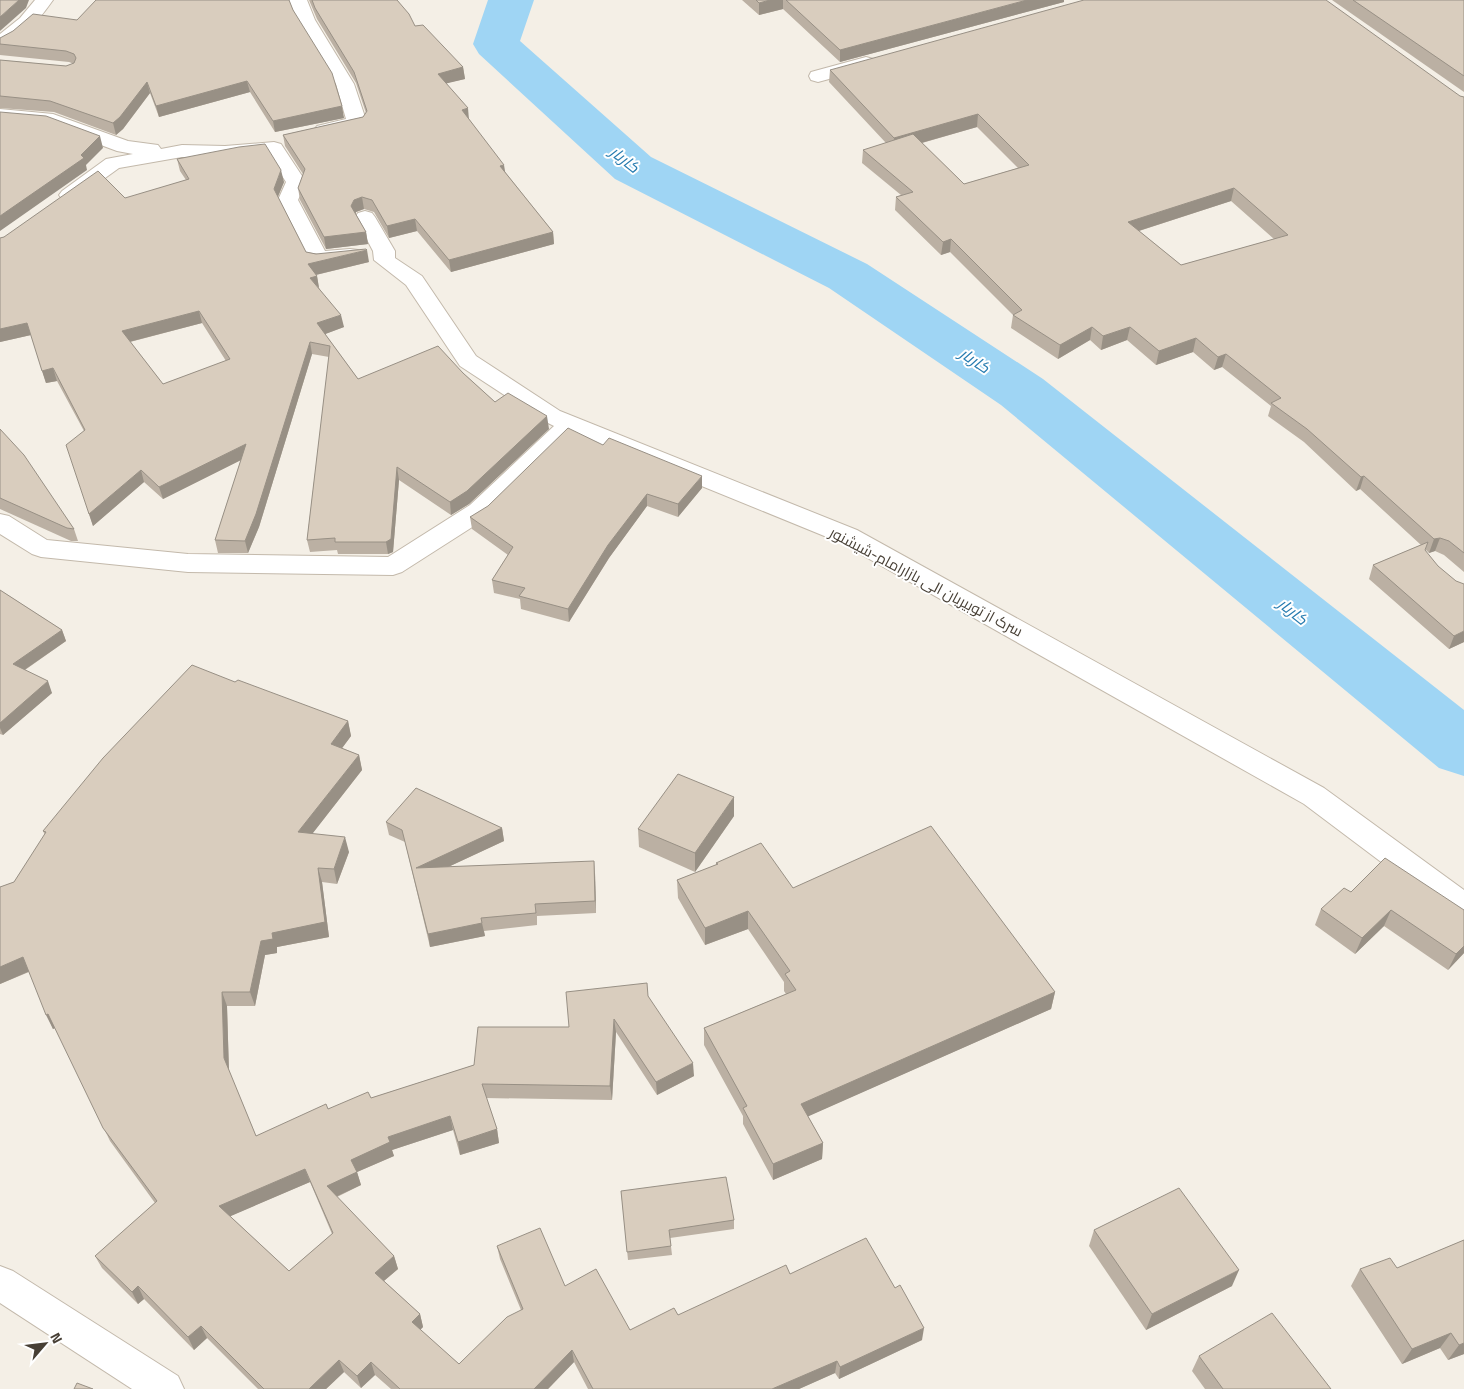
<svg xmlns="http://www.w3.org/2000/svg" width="1464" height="1389" font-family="'Titillium Web',Cairo,sans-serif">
  <rect width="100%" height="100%" fill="#f4efe6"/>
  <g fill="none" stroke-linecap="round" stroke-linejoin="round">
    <polygon fill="#9fd5f4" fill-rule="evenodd" points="488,0 534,0 520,41 651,157 867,264 1043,379 1464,710 1464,776 1439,768 1001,405 829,288 615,179 479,54 473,44"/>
    <g stroke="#c3b9ab" stroke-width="2">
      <g id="minor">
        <path d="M 35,0 L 53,0 C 41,17 21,43 0,49 L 0,34 L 20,18 Z"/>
        <polygon points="289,0 307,0 315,20 354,84 367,123 364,127 324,136 317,134 314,130 317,126 346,119 336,84 297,20"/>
        <polygon points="866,57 873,59 875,63 873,67 818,82 811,80 809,76 811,72"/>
        <path d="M 0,109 L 53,114 L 128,141 L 158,145 L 161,149 L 182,145 L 225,146 L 274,142 L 281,144 L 306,182 L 298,200 L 325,251 L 350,249 L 358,250 L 361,255 L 358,260 C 343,263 325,266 310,263 L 278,200 L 286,182 L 268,154 L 225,158 L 182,157 L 119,168 L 76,199 L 69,201 L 62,199 L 59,195 L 62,191 L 106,159 L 133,154 L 117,151 L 50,126 L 0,121 Z"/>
        <polygon points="365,211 372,213 375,217 395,251 395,258 422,276 476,356 560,411 857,530 1324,788 1464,890 1464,919 1453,916 1304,804 839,542 574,434 488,517 402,572 393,575 188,572 41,557 32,554 0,534 0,514 9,516 47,540 188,554 388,557 470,505 554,426 544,421 460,366 406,285 374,260 373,251 355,217 358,213"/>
        <polygon points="0,1266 13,1271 178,1376 184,1389 132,1389 0,1303"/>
      </g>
    </g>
    <use href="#minor" fill="#fff" fill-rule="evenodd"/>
  </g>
  <g fill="#bbb0a3" fill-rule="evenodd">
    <polygon points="309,0 397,0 415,26 463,67 465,79 446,83 469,119 505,172 553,232 554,244 451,272 417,231 389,238 374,212 364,209 356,212 356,214 366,232 368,244 326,249 300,200 298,188 303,174 285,146 283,135 363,117 366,113 356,83 317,19"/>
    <polygon points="742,0 1064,0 1064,2 840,62 783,9 759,15"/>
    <polygon points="1332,0 1464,0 1464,92"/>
    <polygon points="293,10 344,118 275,132 250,92 159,117 150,93 123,129 116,135 54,112 0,108 0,60 66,66 74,64 69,62 0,55 0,44 77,20"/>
    <path d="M 830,70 L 1460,96 L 1464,97 L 1464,572 L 1444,555 L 1435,551 L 1429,553 L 1425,549 L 1425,550 L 1464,642 L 1449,649 L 1369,579 L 1373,565 L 1421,545 L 1360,489 L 1356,491 L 1304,442 L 1268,416 L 1271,406 L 1222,367 L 1214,370 L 1193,352 L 1156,365 L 1127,340 L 1101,350 L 1090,340 L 1058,359 L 1011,328 L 1013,315 L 950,252 L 941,255 L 895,210 L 896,197 L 901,195 L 862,163 L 863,150 L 886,143 L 829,82 ZM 977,127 L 1018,168 L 964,184 L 922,143 ZM 1231,201 L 1274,239 L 1181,265 L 1139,231 Z"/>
    <path d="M 177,159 L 284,182 L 278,197 L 306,252 L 369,262 L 316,275 L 317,276 L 319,288 L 344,327 L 325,334 L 358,379 L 463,373 L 495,402 L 549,429 L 469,504 L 451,515 L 399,480 L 393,552 L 388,554 L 338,554 L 337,550 L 310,552 L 307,540 L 329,357 L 312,354 L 259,527 L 248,553 L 218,553 L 215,540 L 241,460 L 163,499 L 144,482 L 93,526 L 89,514 L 84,431 L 57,381 L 46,383 L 31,335 L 0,342 L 0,238 L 186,180 L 180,171 ZM 202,323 L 226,361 L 163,384 L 130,342 Z"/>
    <polygon points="0,429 74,529 78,541 71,541 0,509"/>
    <polygon points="603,445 702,488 678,517 647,506 609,558 569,622 521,609 520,599 494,593 492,580 508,555 472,529 470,517"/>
    <polygon points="0,590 62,630 66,641 25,670 52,693 3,735 0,734"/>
    <path d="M 235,682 L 348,721 L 351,736 L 342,748 L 359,755 L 362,770 L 312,834 L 349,852 L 337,884 L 322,882 L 329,937 L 277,947 L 277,953 L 265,955 L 255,1006 L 227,1006 L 229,1071 L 256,1136 L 328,1109 L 371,1098 L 474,1065 L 648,996 L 694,1076 L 657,1095 L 616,1032 L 612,1100 L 486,1098 L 497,1129 L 499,1143 L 460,1155 L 453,1130 L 392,1150 L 394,1156 L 357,1172 L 361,1185 L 337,1197 L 394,1256 L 398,1269 L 384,1281 L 420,1314 L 423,1327 L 420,1330 L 459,1364 L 521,1310 L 500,1259 L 497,1246 L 565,1286 L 630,1330 L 678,1315 L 790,1274 L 922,1340 L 839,1379 L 835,1373 L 799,1389 L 588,1389 L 574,1362 L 548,1389 L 391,1389 L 375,1375 L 361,1388 L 344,1372 L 326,1389 L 258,1389 L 207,1338 L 194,1350 L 144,1299 L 138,1304 L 102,1268 L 95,1256 L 155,1203 L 110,1141 L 55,1028 L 53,1029 L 29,972 L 0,984 L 0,887 L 14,882 L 45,835 L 43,831 ZM 310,1182 L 332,1234 L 289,1271 L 230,1216 Z"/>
    <polygon points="734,816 695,872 639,847 638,829"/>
    <polygon points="386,822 502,828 504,841 448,867 595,873 596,913 537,916 537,925 484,931 485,936 430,947 405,842 389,835"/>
    <polygon points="1385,858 1464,953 1448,970 1384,926 1355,954 1315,925 1321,909 1351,892"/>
    <polygon points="716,863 793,888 1055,992 1051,1009 808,1116 823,1143 822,1159 773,1180 743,1124 743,1116 704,1045 704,1028 786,994 784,991 784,982 748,929 705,945 678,898 677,880 716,865"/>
    <polygon points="621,1191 734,1220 734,1229 670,1238 672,1255 628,1260"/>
    <polygon points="1094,1230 1232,1286 1146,1330 1089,1246"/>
    <polygon points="1464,1240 1464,1354 1448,1360 1440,1348 1402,1364 1351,1286 1360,1269 1397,1268"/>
    <polygon points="1199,1356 1331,1389 1205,1389 1192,1371"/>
  </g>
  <g fill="#989085">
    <polygon points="19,0 29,0 26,8 0,31 0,17"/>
    <polygon points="770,0 783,0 783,9 759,15 759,3"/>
    <polygon points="1027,0 1064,0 1064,2 840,62 840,50"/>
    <polygon points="463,67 465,79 440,85 438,74"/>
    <polygon points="247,81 250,92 159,117 156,106"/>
    <polygon points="147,82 150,93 123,129 116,135 113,123"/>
    <polygon points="342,106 344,118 275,132 273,121"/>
    <polygon points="468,108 469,120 462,110"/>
    <polygon points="978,114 977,127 893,151 894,138"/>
    <polygon points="100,136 103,148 86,165 87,170 0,231 0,216 81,155"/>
    <polygon points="504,165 506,177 500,166"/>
    <polygon points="281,170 284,182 276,201 274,189"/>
    <polygon points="1234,188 1231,201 1126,235 1128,222"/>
    <polygon points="362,197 364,209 356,212 353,218 351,206 354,200"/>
    <polygon points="415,219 417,231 389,238 387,226"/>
    <polygon points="366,232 368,244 326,249 324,237"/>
    <polygon points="553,232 554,244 451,272 449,260"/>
    <polygon points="951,239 950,252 941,255 943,242"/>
    <polygon points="367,250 369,262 311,276 308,264"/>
    <polygon points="317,276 319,288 310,278"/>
    <polygon points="199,311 202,323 125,343 122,331"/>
    <polygon points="341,315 344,327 320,336 317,323"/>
    <polygon points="27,323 31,335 0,342 0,329"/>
    <polygon points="1092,327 1090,340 1058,359 1060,345"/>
    <polygon points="1130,327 1127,340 1101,350 1103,336"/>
    <polygon points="1196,338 1193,352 1156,365 1159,351"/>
    <polygon points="310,342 312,354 259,527 248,553 245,541"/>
    <polygon points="1226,354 1222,367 1214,370 1218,357"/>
    <polygon points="53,368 57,381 46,383 42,371"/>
    <polygon points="547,416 549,429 469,504 451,515 450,502"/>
    <polygon points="246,444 249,456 163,499 159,487"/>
    <polygon points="397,467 399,480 393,552 388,554 386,542"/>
    <polygon points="141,470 144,482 93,526 89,514"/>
    <polygon points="702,476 702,488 678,517 678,504"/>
    <polygon points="1364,476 1360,489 1356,491 1361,477"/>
    <polygon points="647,494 647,506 609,558 569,622 568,609 608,545"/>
    <polygon points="1440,538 1435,551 1429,553 1434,539"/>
    <polygon points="62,630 66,641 17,675 13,664"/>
    <polygon points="1464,631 1464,642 1449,649 1454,636"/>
    <polygon points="48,681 52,693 3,735 0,728 0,723"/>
    <polygon points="348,721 351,736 334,759 331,744"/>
    <polygon points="359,755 362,770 302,847 298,832"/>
    <polygon points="734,797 734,816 695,872 695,853"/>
    <polygon points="502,828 504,841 418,881 416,868"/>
    <polygon points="345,837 349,852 337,884 334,869"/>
    <polygon points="594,861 595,873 596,913 595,901"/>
    <polygon points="318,868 322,882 329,937 277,947 277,953 265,955 255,1006 250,992 261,941 272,933"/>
    <polygon points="1391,910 1384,926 1355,954 1362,938"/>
    <polygon points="748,911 748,929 705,945 705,928"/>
    <polygon points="482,923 485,936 430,947 428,934"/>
    <polygon points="1464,946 1464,953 1448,970 1456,954"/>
    <polygon points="23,957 30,971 0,984 0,967"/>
    <polygon points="222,992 227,1006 229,1072 224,1058"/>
    <polygon points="1055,992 1051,1009 800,1120 801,1104"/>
    <polygon points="48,1014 55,1028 53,1029 46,1015"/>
    <polygon points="614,1019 616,1032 612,1100 610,1086"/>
    <polygon points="693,1063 694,1076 657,1095 656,1082"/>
    <polygon points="450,1116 453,1130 392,1150 394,1156 357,1172 361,1185 331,1199 327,1186 351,1160 388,1137"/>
    <polygon points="497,1129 499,1143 460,1155 458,1142"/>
    <polygon points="823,1143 822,1159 773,1180 773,1164"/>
    <polygon points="305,1169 310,1182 224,1219 219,1206"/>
    <polygon points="394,1256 398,1269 379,1285 375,1273"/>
    <polygon points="1239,1270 1232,1286 1146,1330 1152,1314"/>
    <polygon points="138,1286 144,1299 138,1304 132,1292"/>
    <polygon points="420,1314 423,1327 416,1334 412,1322"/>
    <polygon points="201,1326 207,1338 194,1350 188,1337"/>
    <polygon points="924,1328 922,1340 839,1379 840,1367"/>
    <polygon points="1451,1333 1440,1348 1402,1364 1412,1349"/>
    <polygon points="1464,1343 1464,1354 1448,1360 1459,1345"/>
    <polygon points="572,1350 574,1362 548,1389 534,1389"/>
    <polygon points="339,1360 344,1372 326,1389 309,1389"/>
    <polygon points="837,1361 835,1373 799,1389 772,1389"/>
    <polygon points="371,1362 375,1375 361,1388 357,1376"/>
  </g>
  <g fill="#d9cdbe" stroke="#989085" fill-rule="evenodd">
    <polygon points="0,0 19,0 0,17"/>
    <polygon points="96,0 289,0 293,10 332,73 342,106 273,121 247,81 156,106 147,82 120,117 113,123 50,101 0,96 0,60 66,66 74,63 76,58 74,54 66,51 0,44 0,38 13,31 33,14 77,20"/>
    <polygon points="312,0 397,0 409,14 415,26 423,25 463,67 438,74 468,108 462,110 504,165 500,166 553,232 449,260 415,219 387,226 372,200 362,197 354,200 351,206 366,232 324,237 298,188 305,169 283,135 363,117 367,111 354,72 315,8"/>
    <polygon points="756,0 770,0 759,3"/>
    <polygon points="786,0 1027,0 840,50"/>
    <path d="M 1084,0 L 1326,0 L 1460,96 L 1464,97 L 1464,553 L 1449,541 L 1440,538 L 1434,539 L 1364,476 L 1361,477 L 1307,429 L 1271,403 L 1281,398 L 1226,354 L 1218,357 L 1196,338 L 1159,351 L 1130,327 L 1103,336 L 1092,327 L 1060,345 L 1013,315 L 1022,310 L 951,239 L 943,242 L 896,197 L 913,192 L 863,150 L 913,134 L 964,184 L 1029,165 L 978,114 L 894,138 L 830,70 ZM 1234,188 L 1288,235 L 1181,265 L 1128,222 Z"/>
    <polygon points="1353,0 1464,0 1464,76"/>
    <polygon points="0,112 46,116 100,136 81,155 84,158 0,216"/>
    <path d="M 265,144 L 281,170 L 274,189 L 306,252 L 316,254 L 366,249 L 367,250 L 308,264 L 317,276 L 310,278 L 341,315 L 317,323 L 358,379 L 438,346 L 463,373 L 495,402 L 508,393 L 547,416 L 467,491 L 450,502 L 397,467 L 391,539 L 386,542 L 335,542 L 335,538 L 307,540 L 330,346 L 310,342 L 256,514 L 245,541 L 215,540 L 246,444 L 159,487 L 141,470 L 89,514 L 66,445 L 85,430 L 53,368 L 42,371 L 27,323 L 0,329 L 0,238 L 4,237 L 98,171 L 125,198 L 189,179 L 177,159 L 239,147 ZM 199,311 L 230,359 L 163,384 L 122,331 Z"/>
    <polygon points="568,428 603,445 609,438 702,476 678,504 647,494 608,545 568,609 519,596 525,588 492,580 513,547 470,517 488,506"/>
    <polygon points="0,429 24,455 74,529 67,528 0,498"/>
    <polygon points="1428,542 1425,550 1438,566 1456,581 1464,584 1464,631 1454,636 1373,565"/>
    <polygon points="0,590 62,630 13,664 48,681 0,723"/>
    <path d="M 192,665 L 235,682 L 238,680 L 348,721 L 331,744 L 359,755 L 298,832 L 345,837 L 334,869 L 318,868 L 325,922 L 272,933 L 273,939 L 261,941 L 250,992 L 222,992 L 224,1058 L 256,1136 L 326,1104 L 328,1109 L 368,1092 L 371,1098 L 474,1065 L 478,1027 L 569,1027 L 566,992 L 647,983 L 648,996 L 693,1063 L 656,1082 L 614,1019 L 610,1086 L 482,1084 L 497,1129 L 458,1142 L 450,1116 L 388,1137 L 390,1142 L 351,1160 L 357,1172 L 327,1186 L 394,1256 L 375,1273 L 420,1314 L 412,1322 L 459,1364 L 507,1317 L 523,1309 L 497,1246 L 540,1228 L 565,1286 L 596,1269 L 630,1330 L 674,1308 L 678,1315 L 786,1265 L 790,1274 L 866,1238 L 895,1288 L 900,1285 L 924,1328 L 840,1367 L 837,1361 L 772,1389 L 593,1389 L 572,1350 L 534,1389 L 400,1389 L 371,1362 L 357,1376 L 339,1360 L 309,1389 L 264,1389 L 201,1326 L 188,1337 L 138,1286 L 132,1292 L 95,1256 L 157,1201 L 103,1128 L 48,1014 L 46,1015 L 23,957 L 0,967 L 0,887 L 14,882 L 46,832 L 43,831 L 103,758 ZM 305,1169 L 333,1233 L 289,1271 L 219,1206 Z"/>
    <polygon points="678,774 734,797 695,853 638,829"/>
    <polygon points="416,788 502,828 416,868 594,861 595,901 535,904 536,913 481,918 482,923 428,934 402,830 386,822"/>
    <polygon points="931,826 1055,992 801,1104 823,1143 773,1164 743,1108 747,1106 704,1028 796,990 785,974 790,971 748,911 705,928 677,880 718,864 716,863 761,843 793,888"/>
    <polygon points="1385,858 1464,910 1464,946 1456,954 1391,910 1362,938 1321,909 1344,888 1351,892"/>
    <polygon points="726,1177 734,1220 669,1230 671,1246 627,1252 621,1191"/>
    <polygon points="1179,1188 1239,1270 1152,1314 1094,1230"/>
    <polygon points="1464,1240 1464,1343 1459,1345 1451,1333 1412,1349 1360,1269 1390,1258 1397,1268"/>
    <polygon points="1272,1313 1331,1389 1223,1389 1199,1356"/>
    <polygon points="77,1383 93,1389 74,1389"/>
  </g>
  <g text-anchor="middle" stroke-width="4" stroke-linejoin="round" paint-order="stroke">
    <g font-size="15" fill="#473f35" stroke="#fff">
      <text transform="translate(926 582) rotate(28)" y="5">سرک از توبیریان الی بازارامام-شیشنور</text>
    </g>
    <g font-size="16" font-style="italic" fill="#277cb0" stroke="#fff">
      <text transform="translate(625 159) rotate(38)" y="6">کاربار</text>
      <text transform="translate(975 360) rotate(34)" y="6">کاربار</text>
      <text transform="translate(1293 611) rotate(39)" y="6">کاربار</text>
    </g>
  </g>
  <g transform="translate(45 1344) rotate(62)" stroke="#ffffff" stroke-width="4" paint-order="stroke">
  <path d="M0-4L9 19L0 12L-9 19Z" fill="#473f35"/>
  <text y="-8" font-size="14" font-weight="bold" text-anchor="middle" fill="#473f35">N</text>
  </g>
</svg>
